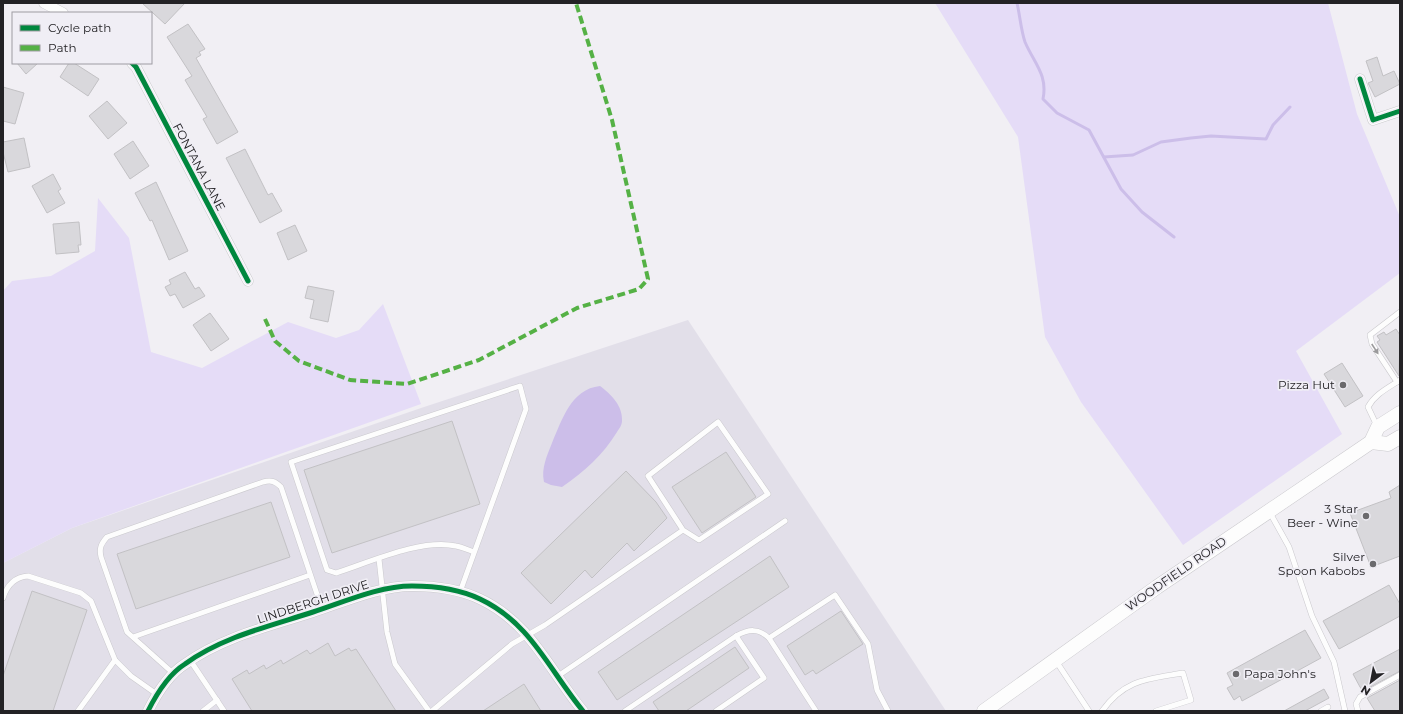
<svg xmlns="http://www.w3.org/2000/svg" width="1403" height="714" font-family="Montserrat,sans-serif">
  <rect width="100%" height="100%" fill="#f1eff4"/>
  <polygon fill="#e2dfe9" points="688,320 946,711 3,711 3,563 72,528 421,408"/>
  <g fill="#e5dcf7">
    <polygon points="935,3 1328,3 1357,114 1400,217 1400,273 1296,351 1342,434 1183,545 1081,402 1045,337 1018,137"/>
    <polygon points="98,198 129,238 151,352 202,368 288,322 336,338 359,330 383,304 421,404 72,528 3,563 3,291 12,281 51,276 95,251"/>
  </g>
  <path fill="#ccbee9" d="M 600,386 C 611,394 623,406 622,421 C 622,425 619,429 617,432 C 603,455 584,472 562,487 L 551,485 L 544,482 C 541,468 547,456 552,443 C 562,420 571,389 600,386 Z"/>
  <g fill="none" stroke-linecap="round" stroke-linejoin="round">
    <g stroke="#ccbee9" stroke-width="3">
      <path d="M 1017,3 C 1020,16 1021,30 1025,42 C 1034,63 1048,75 1043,99 L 1057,113 L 1089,130 L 1121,189 L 1142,212 L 1174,237"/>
      <polyline points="1104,157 1133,155 1161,142 1191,138 1211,136 1266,139 1273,125 1290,107"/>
    </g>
  </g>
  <g fill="#d9d8dc" stroke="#c2c1c4">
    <polygon points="142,3 185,3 165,24"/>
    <polygon points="188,24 205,49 199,52 201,55 196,58 238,132 217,144 203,119 207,117 185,80 192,76 167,37"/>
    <polygon points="1377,57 1383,76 1394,71 1400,84 1375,97 1368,83 1373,81 1366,61"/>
    <polygon points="17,63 38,63 26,74"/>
    <polygon points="69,63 74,63 99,79 88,96 60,77"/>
    <polygon points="3,87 24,93 15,124 3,121"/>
    <polygon points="107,101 127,123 108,139 89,116"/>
    <polygon points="24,138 30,167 8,172 3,152 3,142"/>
    <polygon points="133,141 149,166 130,179 114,154"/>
    <polygon points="245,149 268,195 272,193 282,211 260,223 226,158"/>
    <polygon points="53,174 61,189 58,191 65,203 47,213 32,186"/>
    <polygon points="156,182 188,251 169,260 152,220 150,221 135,193"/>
    <polygon points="79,222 81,245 78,245 79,252 56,254 53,224"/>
    <polygon points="295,225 307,251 288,260 277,233"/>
    <polygon points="185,272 195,289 199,287 205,296 183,308 175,294 170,296 165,287 171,284 169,280"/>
    <polygon points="308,286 334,291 328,322 310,318 314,300 305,298"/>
    <polygon points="210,313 229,339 211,351 193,325"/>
    <polygon points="1396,329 1400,335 1399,376 1377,342 1380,340 1377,336 1384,332 1386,335"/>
    <polygon points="1342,363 1363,396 1345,407 1324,374"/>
    <polygon points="452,421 480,504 332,553 304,470"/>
    <polygon points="726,452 756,497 702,533 672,487"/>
    <polygon points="626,471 656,502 667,518 634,551 627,543 592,578 585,570 551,604 521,573"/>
    <polygon points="1400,485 1400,556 1371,567 1350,513 1391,498 1389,492"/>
    <polygon points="271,502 290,557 136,609 117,554"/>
    <polygon points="770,556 789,587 617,700 598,672"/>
    <polygon points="1389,585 1400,604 1400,616 1339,649 1323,621"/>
    <polygon points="32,591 87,610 53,711 3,711 3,676"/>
    <polygon points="841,611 863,644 816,674 813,670 805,675 787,646"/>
    <polygon points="1305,630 1321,658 1242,701 1240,696 1234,700 1227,688 1233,685 1227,673"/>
    <polygon points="328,643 335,656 349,648 351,651 356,649 396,711 252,711 232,679 247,670 249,674 264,665 266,669 281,660 283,664 307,650 310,654"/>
    <polygon points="735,647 749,668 686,711 659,711 653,702"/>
    <polygon points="1400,649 1400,671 1363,691 1360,687 1353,674"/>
    <polygon points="1400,680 1400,711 1375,711 1367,698"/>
    <polygon points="524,684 541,711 483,711"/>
    <polygon points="1324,689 1329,698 1305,711 1284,711"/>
  </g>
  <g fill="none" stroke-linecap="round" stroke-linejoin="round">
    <g stroke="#cac9cd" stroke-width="6">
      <g id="service">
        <polyline points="1397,382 1372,344 1370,335 1400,312"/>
        <path d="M 1377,426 L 1368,407 C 1375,394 1388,388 1400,380"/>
        <polyline points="1269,511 1289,547 1312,616 1334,662 1345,711"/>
        <polyline points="379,559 387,632 395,664 429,711"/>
        <path d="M 460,592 L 526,409 L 520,386 L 291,462 L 327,570 L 336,573 C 370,562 422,538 456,546 C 462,547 468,550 474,552"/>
        <path d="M 3,598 C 7,585 15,577 28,576 L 81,593 L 91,601 L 115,660 L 131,676 L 158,695"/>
        <path d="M 736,636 C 749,629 758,628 769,638 L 816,711"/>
        <polyline points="133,637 310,575"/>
        <polyline points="769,638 835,595 868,644 877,690 888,711"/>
        <polyline points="190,660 224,711"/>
        <polyline points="1056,661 1089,711"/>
        <path d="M 174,674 L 127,632 L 101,557 C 99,548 101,544 107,537 L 263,482 C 271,480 275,481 281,487 L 322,609"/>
        <polyline points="558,676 785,521"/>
        <polyline points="78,711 115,660"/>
        <polyline points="203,711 217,700"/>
        <polyline points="432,711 512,644 545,625 683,530 648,476 718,422 768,494 699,540 683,530"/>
        <polyline points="625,711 736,636 764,678 716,711"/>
        <path d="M 1102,711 C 1125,679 1148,679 1183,673 L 1191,700 L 1156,711"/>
        <polyline points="1321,711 1328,707"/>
        <polyline points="1358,711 1356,704 1360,697 1400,675"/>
      </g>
    </g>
    <g stroke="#cac9cd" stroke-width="11">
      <g id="minor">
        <polyline points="44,3 63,13"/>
        <polyline points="132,63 136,67 248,281"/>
        <polyline points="1360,79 1373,120 1400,111"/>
        <path d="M 148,711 C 156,695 169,674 185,664 C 222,637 270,626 313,612 C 344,602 379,586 412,586 C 436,586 459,589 480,599 C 531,623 549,670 583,711"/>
      </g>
    </g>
    <g stroke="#cac9cd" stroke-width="15">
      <g id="secondary">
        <polyline points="1371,442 1388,444 1400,437"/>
        <polyline points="984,711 1157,587 1371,442 1378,427 1400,413"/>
      </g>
    </g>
    <use href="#service" stroke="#fdfdfd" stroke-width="5"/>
    <use href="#minor" stroke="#fdfdfd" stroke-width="10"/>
    <use href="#secondary" stroke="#fdfdfd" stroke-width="14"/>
    <polyline stroke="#55b145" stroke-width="4" stroke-dasharray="8 4" stroke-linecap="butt" points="265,319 275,341 299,361 350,380 407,384 479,360 577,308 639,289 648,279 612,120 576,3"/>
    <g stroke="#f0eef5" stroke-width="8">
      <g id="cycleway">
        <polyline points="132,63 136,67 248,281"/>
        <polyline points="1360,79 1373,120 1400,111"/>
        <path d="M 148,711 C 156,695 169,674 185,664 C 222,637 270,626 313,612 C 344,602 379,586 412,586 C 436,586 459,589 480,599 C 531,623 549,670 583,711"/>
      </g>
    </g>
    <use href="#cycleway" stroke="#00873e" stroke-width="5"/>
  </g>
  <defs><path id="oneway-solid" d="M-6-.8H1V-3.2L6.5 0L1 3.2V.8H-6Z"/></defs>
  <use fill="#9b9a9c" href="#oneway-solid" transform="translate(1375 349) rotate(57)"/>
  <g fill="#6b6a6d" stroke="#f0eef5" stroke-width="1.5">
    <circle cx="1343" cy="385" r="4"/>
    <circle cx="1366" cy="516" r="4"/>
    <circle cx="1373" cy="564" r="4"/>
    <circle cx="1236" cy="674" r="4"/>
  </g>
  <g text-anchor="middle" stroke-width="3.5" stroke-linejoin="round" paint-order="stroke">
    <g font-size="12" fill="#232225" stroke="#f0eef5">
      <text transform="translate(199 167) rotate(62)" y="4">FONTANA LANE</text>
      <text transform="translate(1176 574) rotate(-35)" y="4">WOODFIELD ROAD</text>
      <text transform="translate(313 602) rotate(-18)" y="4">LINDBERGH DRIVE</text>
    </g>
    <g font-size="12" fill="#232225" stroke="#f0eef5" text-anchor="end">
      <text x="1335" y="389">Pizza Hut</text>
      <text x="1358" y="513">3 Star<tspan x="1358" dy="14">Beer - Wine</tspan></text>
      <text x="1365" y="561">Silver<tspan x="1365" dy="14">Spoon Kabobs</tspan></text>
      <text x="1244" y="678" text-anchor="start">Papa John's</text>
    </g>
  </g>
  <rect width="1403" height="714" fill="none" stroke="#232225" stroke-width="8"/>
  <rect x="12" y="12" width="140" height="52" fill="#f0eef5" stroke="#9e9ca2"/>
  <rect x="20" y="25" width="20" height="6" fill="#00873e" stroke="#9e9ca2"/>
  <text x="48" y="32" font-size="12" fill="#232225">Cycle path</text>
  <rect x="20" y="45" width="20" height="6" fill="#55b145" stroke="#9e9ca2"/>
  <text x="48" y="52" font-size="12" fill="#232225">Path</text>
  <g transform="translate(1371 682) rotate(212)" stroke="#f0eef5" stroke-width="3" paint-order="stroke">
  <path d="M0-3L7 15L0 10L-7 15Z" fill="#232225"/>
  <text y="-6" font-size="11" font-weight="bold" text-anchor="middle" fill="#232225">N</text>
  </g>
</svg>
